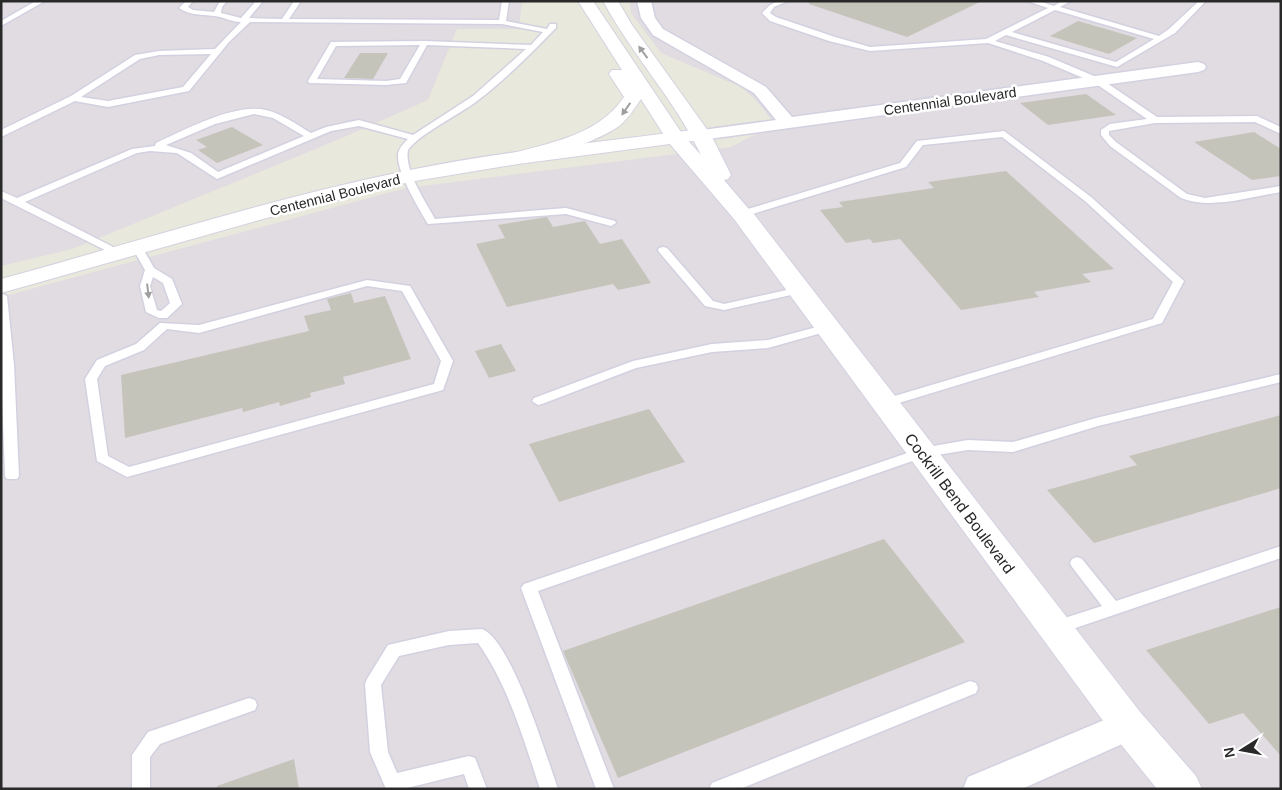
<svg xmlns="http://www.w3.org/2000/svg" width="1282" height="790" font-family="Helvetica,sans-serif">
  <rect width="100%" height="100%" fill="#e9e8dc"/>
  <g fill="#e0dce2">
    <polygon points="1,1 522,1 519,29 457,29 428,100 335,141 72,249 1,266"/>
    <polygon points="630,1 1281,1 1281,789 1,789 1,297 406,188 731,147 762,131 778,128 755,99 741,87 661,53 631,13"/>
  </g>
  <g fill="#c5c4bb">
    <polygon points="809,1 982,1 907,37 809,4"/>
    <polygon points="1078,21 1137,38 1109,54 1050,36"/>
    <polygon points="360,53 388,53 373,79 344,78"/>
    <polygon points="1086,94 1116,115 1048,125 1020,103"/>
    <polygon points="232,127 263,145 217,163 198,150 207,147 196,140"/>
    <polygon points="1254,132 1281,149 1281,176 1252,180 1194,142"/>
    <polygon points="1006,171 1114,269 1082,274 1091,282 1034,292 1039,297 961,310 900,239 873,243 870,239 846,243 820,210 843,207 839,202 934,188 928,182"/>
    <polygon points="547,217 553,227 585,221 600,244 622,239 651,283 618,290 613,284 507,307 476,244 505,238 498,225"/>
    <polygon points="351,293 354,303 385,296 411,359 343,377 345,384 310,393 311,397 280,406 279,402 243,412 242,408 125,438 121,375 309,331 304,316 331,310 327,299"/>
    <polygon points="501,344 516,371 489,378 475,351"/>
    <polygon points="649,409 685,462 559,502 529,444"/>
    <polygon points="1281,415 1281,488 1094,543 1047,490 1137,465 1129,456"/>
    <polygon points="884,539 965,642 618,778 563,651"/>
    <polygon points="1281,607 1281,756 1243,713 1209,724 1146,650"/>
    <polygon points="294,759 299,789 217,789 217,786"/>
  </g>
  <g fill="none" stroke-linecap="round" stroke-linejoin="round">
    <g stroke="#d3d1e0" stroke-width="3">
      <g id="service">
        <polygon points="36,1 45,1 1,26 1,21"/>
        <path d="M 186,1 L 193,1 L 188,7 L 193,10 L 214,12 L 220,1 L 227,1 L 222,7 L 221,13 L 241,18 L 256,1 L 263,1 L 249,18 L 282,19 L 294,1 L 301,1 L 289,19 L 499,20 L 502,1 L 509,1 L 506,21 L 547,29 L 550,24 L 556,24 L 556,28 C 531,53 506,79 477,101 C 459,115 419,134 408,150 C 404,170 425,201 435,219 L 566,208 L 615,221 L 616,223 L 611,226 L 566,214 L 428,224 C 419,209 397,173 398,155 C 398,149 404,143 408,139 L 359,126 L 331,131 L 217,179 L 177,153 L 150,151 L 137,153 L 25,202 L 123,252 L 124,254 L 123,256 L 119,257 L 1,198 L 1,191 L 17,198 L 132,149 L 155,146 L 156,143 C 185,130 234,103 266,110 C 283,114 297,125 311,133 L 326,127 L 359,120 L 413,135 L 473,96 L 526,49 L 427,45 L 406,83 L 386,85 L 309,83 L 308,81 L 331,42 L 425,41 L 531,45 L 543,32 L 502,24 L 250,22 L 229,42 L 189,91 L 108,107 L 75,101 L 1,137 L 1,130 L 71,96 L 135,55 L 159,51 L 215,49 L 241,22 C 231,22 224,17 214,16 C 202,14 190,16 179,8 ZM 420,45 L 400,79 L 386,81 L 317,79 L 336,46 ZM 211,54 L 183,87 L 108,101 L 81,97 L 140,59 L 159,55 ZM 254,114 L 273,118 L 304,136 L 218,172 L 191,153 L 166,145 L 215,124 Z"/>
        <path d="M 778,1 L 788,1 L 774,7 L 770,13 L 776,17 L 835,37 L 870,47 L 986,39 L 1048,8 L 1027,1 L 1039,1 L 1054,6 L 1062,1 L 1071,1 L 1060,7 L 1159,36 L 1169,29 L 1199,1 L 1206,1 L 1175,33 L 1117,67 L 1006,35 L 995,41 L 1049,57 L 1101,79 L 1157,117 L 1257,116 L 1281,127 L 1281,134 L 1255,122 L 1155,123 L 1109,131 L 1109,135 L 1116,142 L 1187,194 L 1205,198 L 1281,186 L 1281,192 C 1250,197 1210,210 1181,198 L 1110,146 L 1101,135 L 1101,130 L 1110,124 L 1147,119 L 1095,83 L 1043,61 L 988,43 L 870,51 L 829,41 L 770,21 L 762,13 L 770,5 ZM 1055,10 L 1154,39 L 1116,62 L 1012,32 Z"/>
        <polygon points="1004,131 1091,197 1184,281 1162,323 889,406 881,406 879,403 881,400 1153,319 1173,282 1085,201 1002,137 923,145 906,167 746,216 742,217 737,214 738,212 900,163 917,141"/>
        <path d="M 138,246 L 142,247 L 154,268 L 172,279 L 182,304 L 167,318 L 159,318 L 146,312 L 140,286 L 145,270 L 133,249 ZM 153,277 L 163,283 L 170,303 L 161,311 L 157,310 L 150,286 Z"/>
        <polygon points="663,247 667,248 713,301 724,304 800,287 806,290 804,292 724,310 705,306 659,252 658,250 659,248"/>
        <path d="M 367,280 L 410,286 L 453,361 L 443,390 L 127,477 L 97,461 L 85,379 L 97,360 L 136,344 L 160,323 L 199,325 ZM 367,286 L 402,291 L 441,361 L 434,384 L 129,467 L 108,456 L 97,379 L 105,366 L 144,350 L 167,329 L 199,333 Z"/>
        <polygon points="1,293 7,296 14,365 19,476 17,479 7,479 5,476 1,370"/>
        <polygon points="828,324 834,328 832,330 768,348 712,352 636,368 542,404 538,405 532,401 534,398 633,361 712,344 768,340"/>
        <polygon points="1281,374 1281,382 1098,426 1013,452 968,450 924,457 538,591 614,789 596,789 521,588 524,584 922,448 968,440 1013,442 1096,418"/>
        <polygon points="1281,546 1281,558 1055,635 1049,633 1047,628 1049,623 1102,606 1072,567 1070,563 1072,559 1077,557 1082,559 1116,601"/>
        <path d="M 482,629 C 511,639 547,758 558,789 L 540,789 C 523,738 509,687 478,643 L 449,645 L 399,656 L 381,685 L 388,752 L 397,773 L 469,756 L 475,758 L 487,789 L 469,789 L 464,774 L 403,789 L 386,789 L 370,752 L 365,684 L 367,679 L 388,645 L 449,631 Z"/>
        <polygon points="970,681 976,683 978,688 976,693 740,789 709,789 712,783"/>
        <polygon points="249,698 255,700 257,705 255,710 160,744 150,757 150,789 132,789 132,755 148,732"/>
      </g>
    </g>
    <g stroke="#d3d1e0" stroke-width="3">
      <g id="minor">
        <polygon points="637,1 651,1 655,18 663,29 766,87 792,117 1198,62 1204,64 1206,67 1204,70 1198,72 701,140 695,139 692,135 695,131 776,120 754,93 653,35 641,18"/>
        <polygon points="1128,710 1140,714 1145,725 1140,736 1022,789 963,789 968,777"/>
      </g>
    </g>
    <g stroke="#d3d1e0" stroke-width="2">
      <g id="tertiary">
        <path d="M 701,129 L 708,131 L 711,135 L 708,139 L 518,164 L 409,182 L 263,219 L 1,293 L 1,279 C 137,242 272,198 410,170 C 506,150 604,142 701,129 Z"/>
        <polygon points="742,207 750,209 1141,713 1196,776 1202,789 1157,789 1115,737 734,219 731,214 734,209"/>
      </g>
    </g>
    <g stroke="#d3d1e0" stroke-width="2">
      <path id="secondary" d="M 578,1 L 593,1 L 683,135 L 701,155 C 675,100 632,55 603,1 L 618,1 L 632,25 L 711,135 L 731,175 L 728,179 L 724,180 L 753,214 L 750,219 L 742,221 L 734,219 L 669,143 L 641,99 C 634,109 628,119 619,126 C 601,140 526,168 506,163 L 503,159 L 506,155 C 548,143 598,136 624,97 L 609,74 L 612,70 L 622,70 Z"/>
    </g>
    <use href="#service" fill="#fff" fill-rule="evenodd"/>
    <use href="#minor" fill="#fff" fill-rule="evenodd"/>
    <use href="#tertiary" fill="#fff" fill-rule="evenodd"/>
    <use href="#secondary" fill="#fff" fill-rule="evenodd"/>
  </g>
  <defs><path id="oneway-solid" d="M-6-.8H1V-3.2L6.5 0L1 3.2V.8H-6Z" transform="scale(1.25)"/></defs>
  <g fill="#9f9f9f">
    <use href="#oneway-solid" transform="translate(643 52) rotate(-126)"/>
    <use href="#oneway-solid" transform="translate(626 109) rotate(125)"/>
    <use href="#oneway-solid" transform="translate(148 291) rotate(83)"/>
  </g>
  <g text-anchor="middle" stroke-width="5" stroke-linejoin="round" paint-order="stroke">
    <g font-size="14" fill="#292929" stroke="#fff">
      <text transform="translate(950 101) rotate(-8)" y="5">Centennial Boulevard</text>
      <text transform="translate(335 195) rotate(-14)" y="5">Centennial Boulevard</text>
    </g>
    <g font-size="16" fill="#292929" stroke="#fff">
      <text transform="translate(960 503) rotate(53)" y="6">Cockrill Bend Boulevard</text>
    </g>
  </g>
  <rect width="1282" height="790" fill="none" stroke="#292929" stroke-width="5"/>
  <g transform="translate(1242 750) rotate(259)" stroke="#ffffff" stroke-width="4" paint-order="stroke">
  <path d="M0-4L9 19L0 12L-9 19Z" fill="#292929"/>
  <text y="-8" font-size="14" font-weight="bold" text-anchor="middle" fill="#292929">N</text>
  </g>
</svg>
